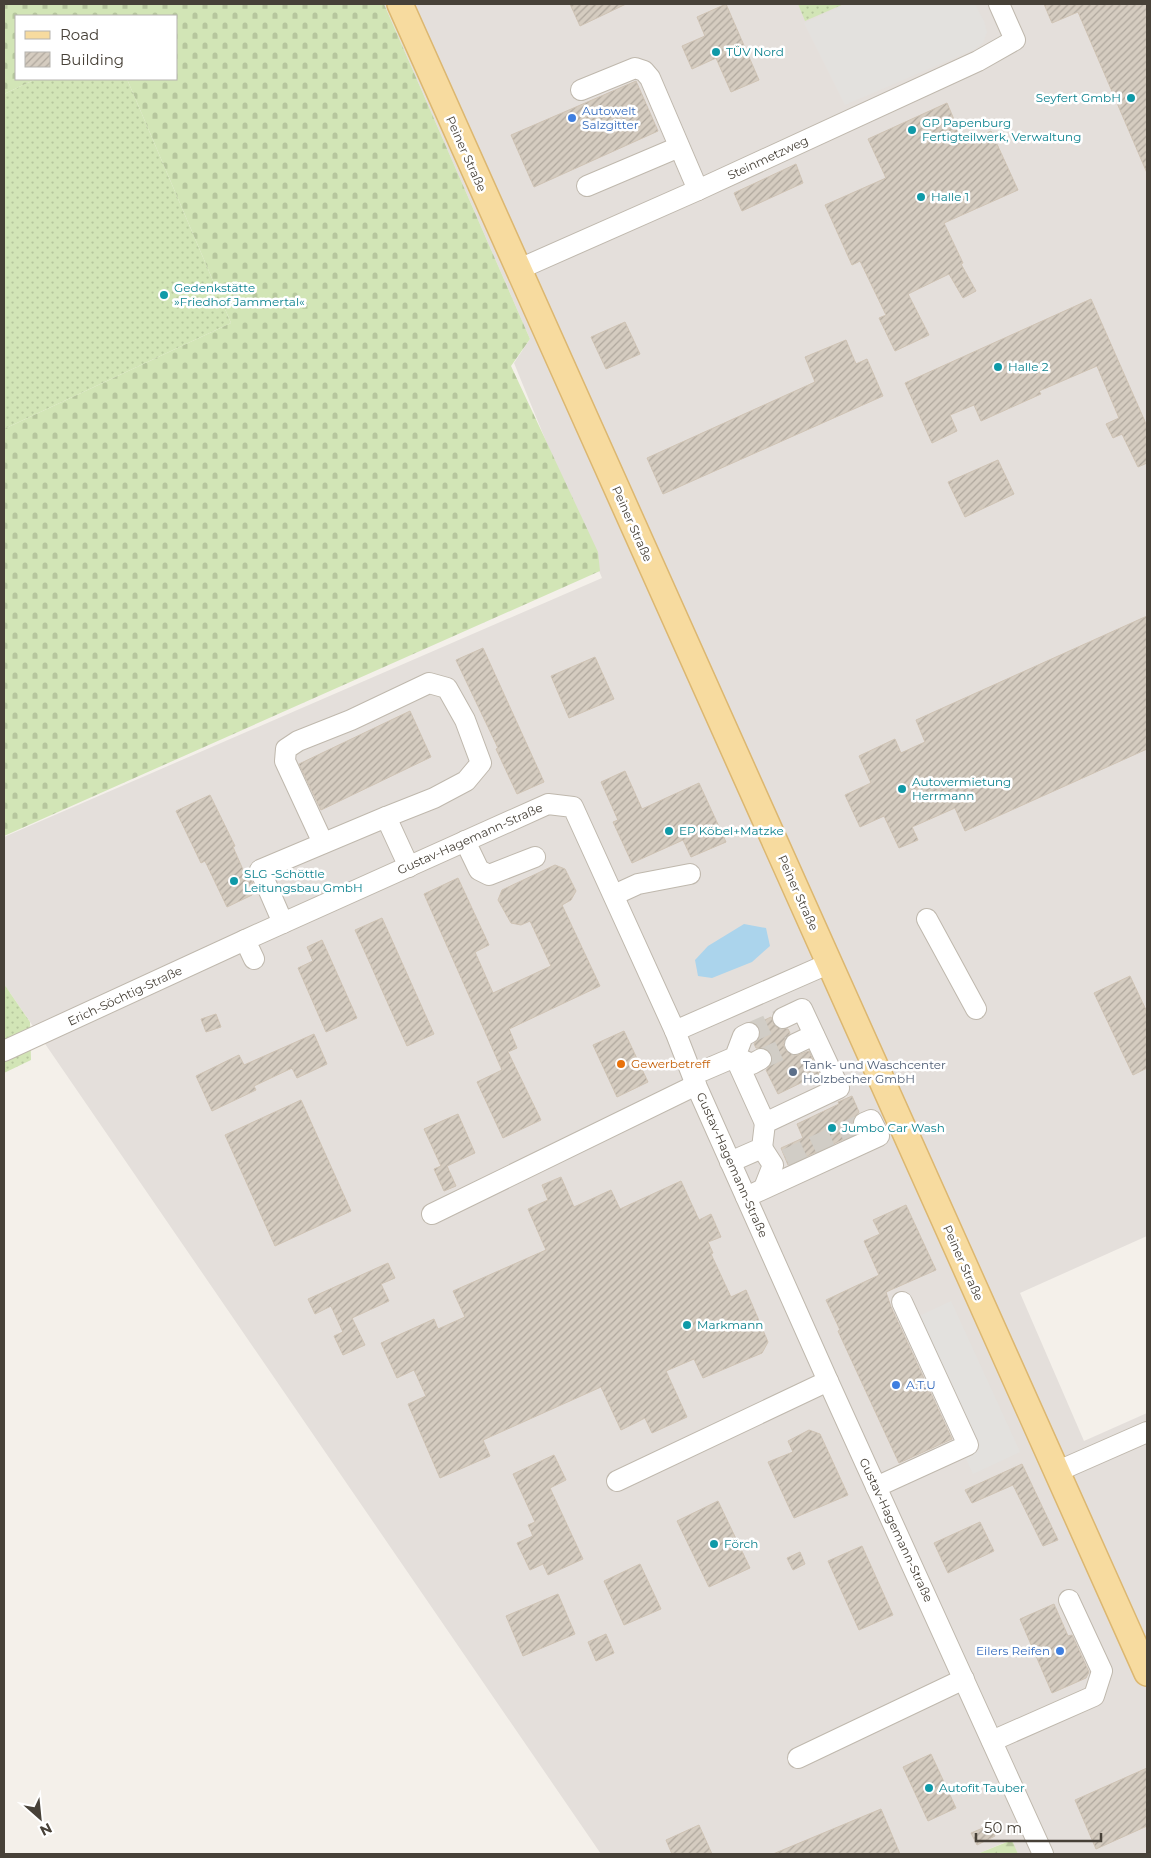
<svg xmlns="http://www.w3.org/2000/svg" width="1151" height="1858" font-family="Montserrat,sans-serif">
  <defs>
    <pattern id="grass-dots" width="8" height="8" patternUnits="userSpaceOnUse" patternTransform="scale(1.25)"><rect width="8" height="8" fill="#d2e5b6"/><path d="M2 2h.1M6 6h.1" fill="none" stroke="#b6c69d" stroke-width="1.8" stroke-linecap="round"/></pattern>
    <pattern id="forest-firs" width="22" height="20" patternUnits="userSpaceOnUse" patternTransform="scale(1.25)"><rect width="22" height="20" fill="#d2e5b6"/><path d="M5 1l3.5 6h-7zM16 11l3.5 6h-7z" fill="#b6c69d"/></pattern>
    <pattern id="cemetery-stones" width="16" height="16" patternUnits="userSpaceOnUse" patternTransform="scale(1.25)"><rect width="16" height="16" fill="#d2e5b6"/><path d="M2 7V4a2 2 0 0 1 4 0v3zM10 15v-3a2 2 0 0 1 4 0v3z" fill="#b6c69d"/></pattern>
    <pattern id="building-hatch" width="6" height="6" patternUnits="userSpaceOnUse" patternTransform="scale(1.25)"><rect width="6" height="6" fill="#d5ccc0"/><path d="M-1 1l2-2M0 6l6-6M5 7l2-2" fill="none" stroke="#afa79d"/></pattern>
  </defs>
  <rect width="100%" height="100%" fill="#f4f0ea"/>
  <polygon fill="#e4dfdb" points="384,4 1147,4 1147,1236 1020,1293 1084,1441 1147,1413 1147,1854 1018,1854 1011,1840 977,1854 601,1854 4,984 4,837 602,578 514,363 530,339"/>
  <g fill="url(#grass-dots)">
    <polygon points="798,4 844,4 805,21"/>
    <polygon points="36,79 127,79 231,323 4,429 4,94"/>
    <polygon points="4,984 30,1022 31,1060 4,1073"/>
  </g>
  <polygon fill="url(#forest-firs)" points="1012,1840 1018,1854 977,1854"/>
  <polygon fill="url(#cemetery-stones)" points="4,4 384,4 530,339 511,366 598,552 600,571 4,836 4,429 231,323 127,79 176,79 176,16 16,16 16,79 36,79 4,94"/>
  <g fill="#e3e1de">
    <polygon points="846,4 975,4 984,21 987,32 983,43 975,49 845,105 804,23"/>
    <polygon points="951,1301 1020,1452 973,1474 904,1323"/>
  </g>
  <polygon fill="#abd4ec" points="744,924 766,928 770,946 752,962 712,978 698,976 695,960 708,946"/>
  <g fill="url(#building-hatch)" stroke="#cfc3b4">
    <polygon points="570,4 626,4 580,26"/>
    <polygon points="726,4 759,80 731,92 716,58 692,69 682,46 705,36 697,17"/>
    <polygon points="1044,4 1147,4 1147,173 1078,12 1052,23"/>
    <polygon points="636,81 658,131 534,187 511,135"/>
    <polygon points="947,103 964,143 991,131 1018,190 944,223 963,263 961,264 976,291 963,298 949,274 908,294 929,335 895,351 879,318 886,315 860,261 852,265 825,205 886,178 868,139"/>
    <polygon points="796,164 803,183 742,211 734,193"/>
    <polygon points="1091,299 1147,426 1147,463 1138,467 1122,434 1113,438 1106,424 1119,418 1097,366 1039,391 1041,394 981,421 974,405 950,415 957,431 932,443 905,383"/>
    <polygon points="625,322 640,354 606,369 591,337"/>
    <polygon points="846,340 856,364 867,359 883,396 663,494 647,458 815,382 805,357"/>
    <polygon points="998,460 1014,494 965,517 948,482"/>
    <polygon points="1147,616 1147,749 965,831 955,808 912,827 918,840 899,848 884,816 860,827 845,795 871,783 859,756 895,739 901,753 925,742 916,720"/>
    <polygon points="483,648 544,782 517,794 496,749 498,748 456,660"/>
    <polygon points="595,657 614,699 569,718 551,676"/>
    <polygon points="410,711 431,757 321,810 299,764"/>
    <polygon points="625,771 642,809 699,783 726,842 691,857 683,840 632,863 613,822 618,820 601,782"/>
    <polygon points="210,795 235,846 233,847 244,872 248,870 254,887 249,889 252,895 227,907 205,861 201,863 176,811"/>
    <polygon points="555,865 565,869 576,891 571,900 562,905 600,986 509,1029 517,1048 508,1052 541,1120 503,1138 477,1082 502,1070 424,894 458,878 489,945 475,952 493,993 551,966 530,921 521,925 511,923 498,900 502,890"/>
    <polygon points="382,918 434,1034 407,1046 355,930"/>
    <polygon points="322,940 357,1018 326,1032 298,968 313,961 307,947"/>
    <polygon points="1130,976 1147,1012 1147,1068 1133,1075 1094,993"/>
    <polygon points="216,1014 221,1027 206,1032 201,1019"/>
    <polygon points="771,1017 776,1027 788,1029 790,1033 783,1043 785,1050 795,1056 809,1051 819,1074 778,1094 766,1070 771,1065 772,1054 767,1049 756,1048 754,1044 761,1034 756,1024"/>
    <polygon points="624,1031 648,1082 617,1097 593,1045"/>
    <polygon points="314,1034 327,1064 297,1078 292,1068 254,1086 256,1090 212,1111 196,1076 239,1055 244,1065"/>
    <polygon points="852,1096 859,1112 852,1122 857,1133 788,1165 781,1148 803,1138 797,1124 839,1104 838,1102"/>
    <polygon points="301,1100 351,1211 275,1246 225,1135"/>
    <polygon points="458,1114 475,1153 447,1166 456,1186 444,1191 434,1169 441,1166 424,1129"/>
    <polygon points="561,1177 574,1207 611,1190 620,1209 681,1181 699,1220 711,1214 721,1237 708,1242 713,1253 711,1254 731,1297 746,1290 768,1342 762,1353 703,1378 694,1359 666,1371 687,1417 652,1433 645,1418 621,1430 601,1387 483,1440 490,1456 440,1478 408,1404 426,1396 414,1370 397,1378 381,1343 434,1319 438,1329 465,1317 453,1291 546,1250 528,1209 548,1200 542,1185"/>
    <polygon points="906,1205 936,1270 886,1292 891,1307 952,1439 899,1463 838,1331 840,1330 826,1300 879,1275 864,1241 880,1234 873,1220"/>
    <polygon points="388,1263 395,1278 381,1284 389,1301 352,1318 365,1345 343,1355 334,1336 343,1332 331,1306 315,1314 308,1299"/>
    <polygon points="809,1430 820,1434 848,1495 794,1518 768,1462 793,1452 788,1441"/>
    <polygon points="554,1455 566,1480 550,1488 583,1559 548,1575 543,1564 530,1570 517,1543 533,1536 528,1525 535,1522 513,1474"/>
    <polygon points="1022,1464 1058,1540 1043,1546 1013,1485 972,1503 965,1490"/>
    <polygon points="718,1501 750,1568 709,1587 677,1521"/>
    <polygon points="980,1522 994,1551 948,1573 934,1543"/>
    <polygon points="862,1546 893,1615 859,1630 828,1561"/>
    <polygon points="800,1552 805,1564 793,1570 787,1558"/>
    <polygon points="640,1564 661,1609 624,1625 604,1581"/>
    <polygon points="558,1594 575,1634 523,1656 506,1616"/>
    <polygon points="1054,1604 1068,1636 1072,1635 1089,1672 1086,1678 1052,1693 1020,1619"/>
    <polygon points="606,1634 614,1653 596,1661 588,1642"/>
    <polygon points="931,1754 956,1808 928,1821 903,1767"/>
    <polygon points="1147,1768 1147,1826 1096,1849 1075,1800"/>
    <polygon points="881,1809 900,1854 773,1854"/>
    <polygon points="699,1825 712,1854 672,1854 666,1840"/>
    <polygon points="990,1825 995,1836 977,1845 971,1833"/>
  </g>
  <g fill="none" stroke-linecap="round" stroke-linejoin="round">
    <g stroke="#d1cdc6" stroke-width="20" stroke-dasharray="20 10" stroke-linecap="butt">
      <polyline points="749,1033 783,1018"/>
      <polyline points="761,1059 795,1044"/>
      <polyline points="786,1159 864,1123"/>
    </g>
    <g stroke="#bfb8ad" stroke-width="22">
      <g id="minor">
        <polyline points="581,90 635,68 644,71 650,78 698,190"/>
        <polyline points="587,186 679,147"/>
        <polyline points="517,270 698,190 978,61 1015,40 999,4"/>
        <polyline points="465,841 479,870 489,875 535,857"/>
        <polyline points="323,843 285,761 286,749 298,741 351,720 429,683 447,688 465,720 481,763 466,781 434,798 386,817"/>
        <polyline points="614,895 638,884 690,874"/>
        <polyline points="927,919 976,1009"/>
        <polyline points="283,923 260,870 386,817 409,867"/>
        <polyline points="254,959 245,940 548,804 573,807 675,1031 830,963"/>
        <polyline points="675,1031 696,1085 828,1381 1043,1854"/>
        <polyline points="795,1044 814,1035"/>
        <polyline points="4,1051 245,940"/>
        <polyline points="735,1057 765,1123"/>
        <polyline points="735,1057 752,1064 761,1059"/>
        <polyline points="693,1075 735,1057 743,1036 749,1033"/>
        <polyline points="762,1148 773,1165 764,1188"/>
        <polyline points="730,1162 762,1148 765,1123 839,1088 802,1009 783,1018"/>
        <polyline points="746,1197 879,1136 871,1120 864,1123"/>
        <polyline points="432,1214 696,1085"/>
        <polyline points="1056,1472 1147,1432"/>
        <polyline points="617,1481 828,1381"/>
        <polyline points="876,1487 968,1445 902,1302"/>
        <polyline points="992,1741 1094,1696 1102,1671 1069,1600"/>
        <polyline points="798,1758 964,1679"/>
      </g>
    </g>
    <g stroke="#dcb770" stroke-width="28">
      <polyline id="major" points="400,4 1147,1673"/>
    </g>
    <use href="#minor" stroke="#fff" stroke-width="20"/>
    <use href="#major" stroke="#f7db9f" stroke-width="25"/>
  </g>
  <g fill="#0f9aa8" stroke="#fff" stroke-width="2">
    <circle cx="716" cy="52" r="5"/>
    <circle cx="1131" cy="98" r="5"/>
    <circle cx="912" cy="130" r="5"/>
    <circle cx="921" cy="197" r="5"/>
    <circle cx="164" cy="295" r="5"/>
    <circle cx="998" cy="367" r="5"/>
    <circle cx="902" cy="789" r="5"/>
    <circle cx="669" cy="831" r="5"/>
    <circle cx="234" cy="881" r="5"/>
    <circle cx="832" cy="1128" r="5"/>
    <circle cx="687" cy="1325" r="5"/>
    <circle cx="714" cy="1544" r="5"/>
    <circle cx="929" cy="1788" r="5"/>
  </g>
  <g fill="#3f7fe0" stroke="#fff" stroke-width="2">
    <circle cx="572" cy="118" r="5"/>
    <circle cx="896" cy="1385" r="5"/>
    <circle cx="1060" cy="1651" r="5"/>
  </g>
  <circle fill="#e8710a" stroke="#fff" stroke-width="2" cx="621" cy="1064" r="5"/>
  <circle fill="#5c6f8a" stroke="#fff" stroke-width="2" cx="793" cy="1072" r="5"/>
  <g text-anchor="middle" stroke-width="5" stroke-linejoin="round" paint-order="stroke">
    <g font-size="12" fill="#0d838f" stroke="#fff" text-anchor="start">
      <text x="726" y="56">TÜV Nord</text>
      <text x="1121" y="102" text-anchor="end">Seyfert GmbH</text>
      <text x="922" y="127">GP Papenburg<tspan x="922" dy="14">Fertigteilwerk, Verwaltung</tspan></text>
      <text x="931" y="201">Halle 1</text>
      <text x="174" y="292">Gedenkstätte<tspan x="174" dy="14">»Friedhof Jammertal«</tspan></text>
      <text x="1008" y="371">Halle 2</text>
      <text x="912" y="786">Autovermietung<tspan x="912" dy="14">Herrmann</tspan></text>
      <text x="679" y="835">EP Köbel+Matzke</text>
      <text x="244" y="878">SLG -Schöttle<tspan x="244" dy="14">Leitungsbau GmbH</tspan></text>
      <text x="842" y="1132">Jumbo Car Wash</text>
      <text x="697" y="1329">Markmann</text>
      <text x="724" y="1548">Förch</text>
      <text x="939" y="1792">Autofit Tauber</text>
    </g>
    <g font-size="12" fill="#366cbe" stroke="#fff" text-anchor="start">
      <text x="582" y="115">Autowelt<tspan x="582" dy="14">Salzgitter</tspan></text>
      <text x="906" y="1389">A.T.U</text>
      <text x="1050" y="1655" text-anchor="end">Eilers Reifen</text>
    </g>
    <g font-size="12" fill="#474138" stroke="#fff">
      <text transform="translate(466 154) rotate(66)" y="4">Peiner Straße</text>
      <text transform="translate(768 158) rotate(-25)" y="4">Steinmetzweg</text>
      <text transform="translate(632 524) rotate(66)" y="4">Peiner Straße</text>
      <text transform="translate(470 839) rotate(-24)" y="4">Gustav-Hagemann-Straße</text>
      <text transform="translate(798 893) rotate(66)" y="4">Peiner Straße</text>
      <text transform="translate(125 996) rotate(-25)" y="4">Erich-Söchtig-Straße</text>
      <text transform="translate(732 1165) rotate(66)" y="4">Gustav-Hagemann-Straße</text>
      <text transform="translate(963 1263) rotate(66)" y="4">Peiner Straße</text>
      <text transform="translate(896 1530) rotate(65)" y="4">Gustav-Hagemann-Straße</text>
    </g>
    <g font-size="12" fill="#c56008" stroke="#fff" text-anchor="start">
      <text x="631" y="1068">Gewerbetreff</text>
    </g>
    <g font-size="12" fill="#4e5e75" stroke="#fff" text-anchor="start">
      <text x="803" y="1069">Tank- und Waschcenter<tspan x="803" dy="14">Holzbecher GmbH</tspan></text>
    </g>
  </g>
  <rect width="1151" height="1858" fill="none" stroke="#474138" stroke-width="10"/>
  <rect x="15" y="15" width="162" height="65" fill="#ffffff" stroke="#b5b3af"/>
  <rect x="25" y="31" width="25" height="8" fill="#f7db9f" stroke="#b5b3af"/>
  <text x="60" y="40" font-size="15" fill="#474138">Road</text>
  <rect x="25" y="52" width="25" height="15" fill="url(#building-hatch)" stroke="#b5b3af"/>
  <text x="60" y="65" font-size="15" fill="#474138">Building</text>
  <g transform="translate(40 1818) rotate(153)" stroke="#ffffff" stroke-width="4" paint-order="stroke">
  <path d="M0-4L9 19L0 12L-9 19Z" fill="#474138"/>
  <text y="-8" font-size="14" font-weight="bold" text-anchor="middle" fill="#474138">N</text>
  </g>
  <path d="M976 1833v8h125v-8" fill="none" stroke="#474138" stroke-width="2.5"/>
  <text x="984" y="1833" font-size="15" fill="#474138" stroke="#ffffff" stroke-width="4" paint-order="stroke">50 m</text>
</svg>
